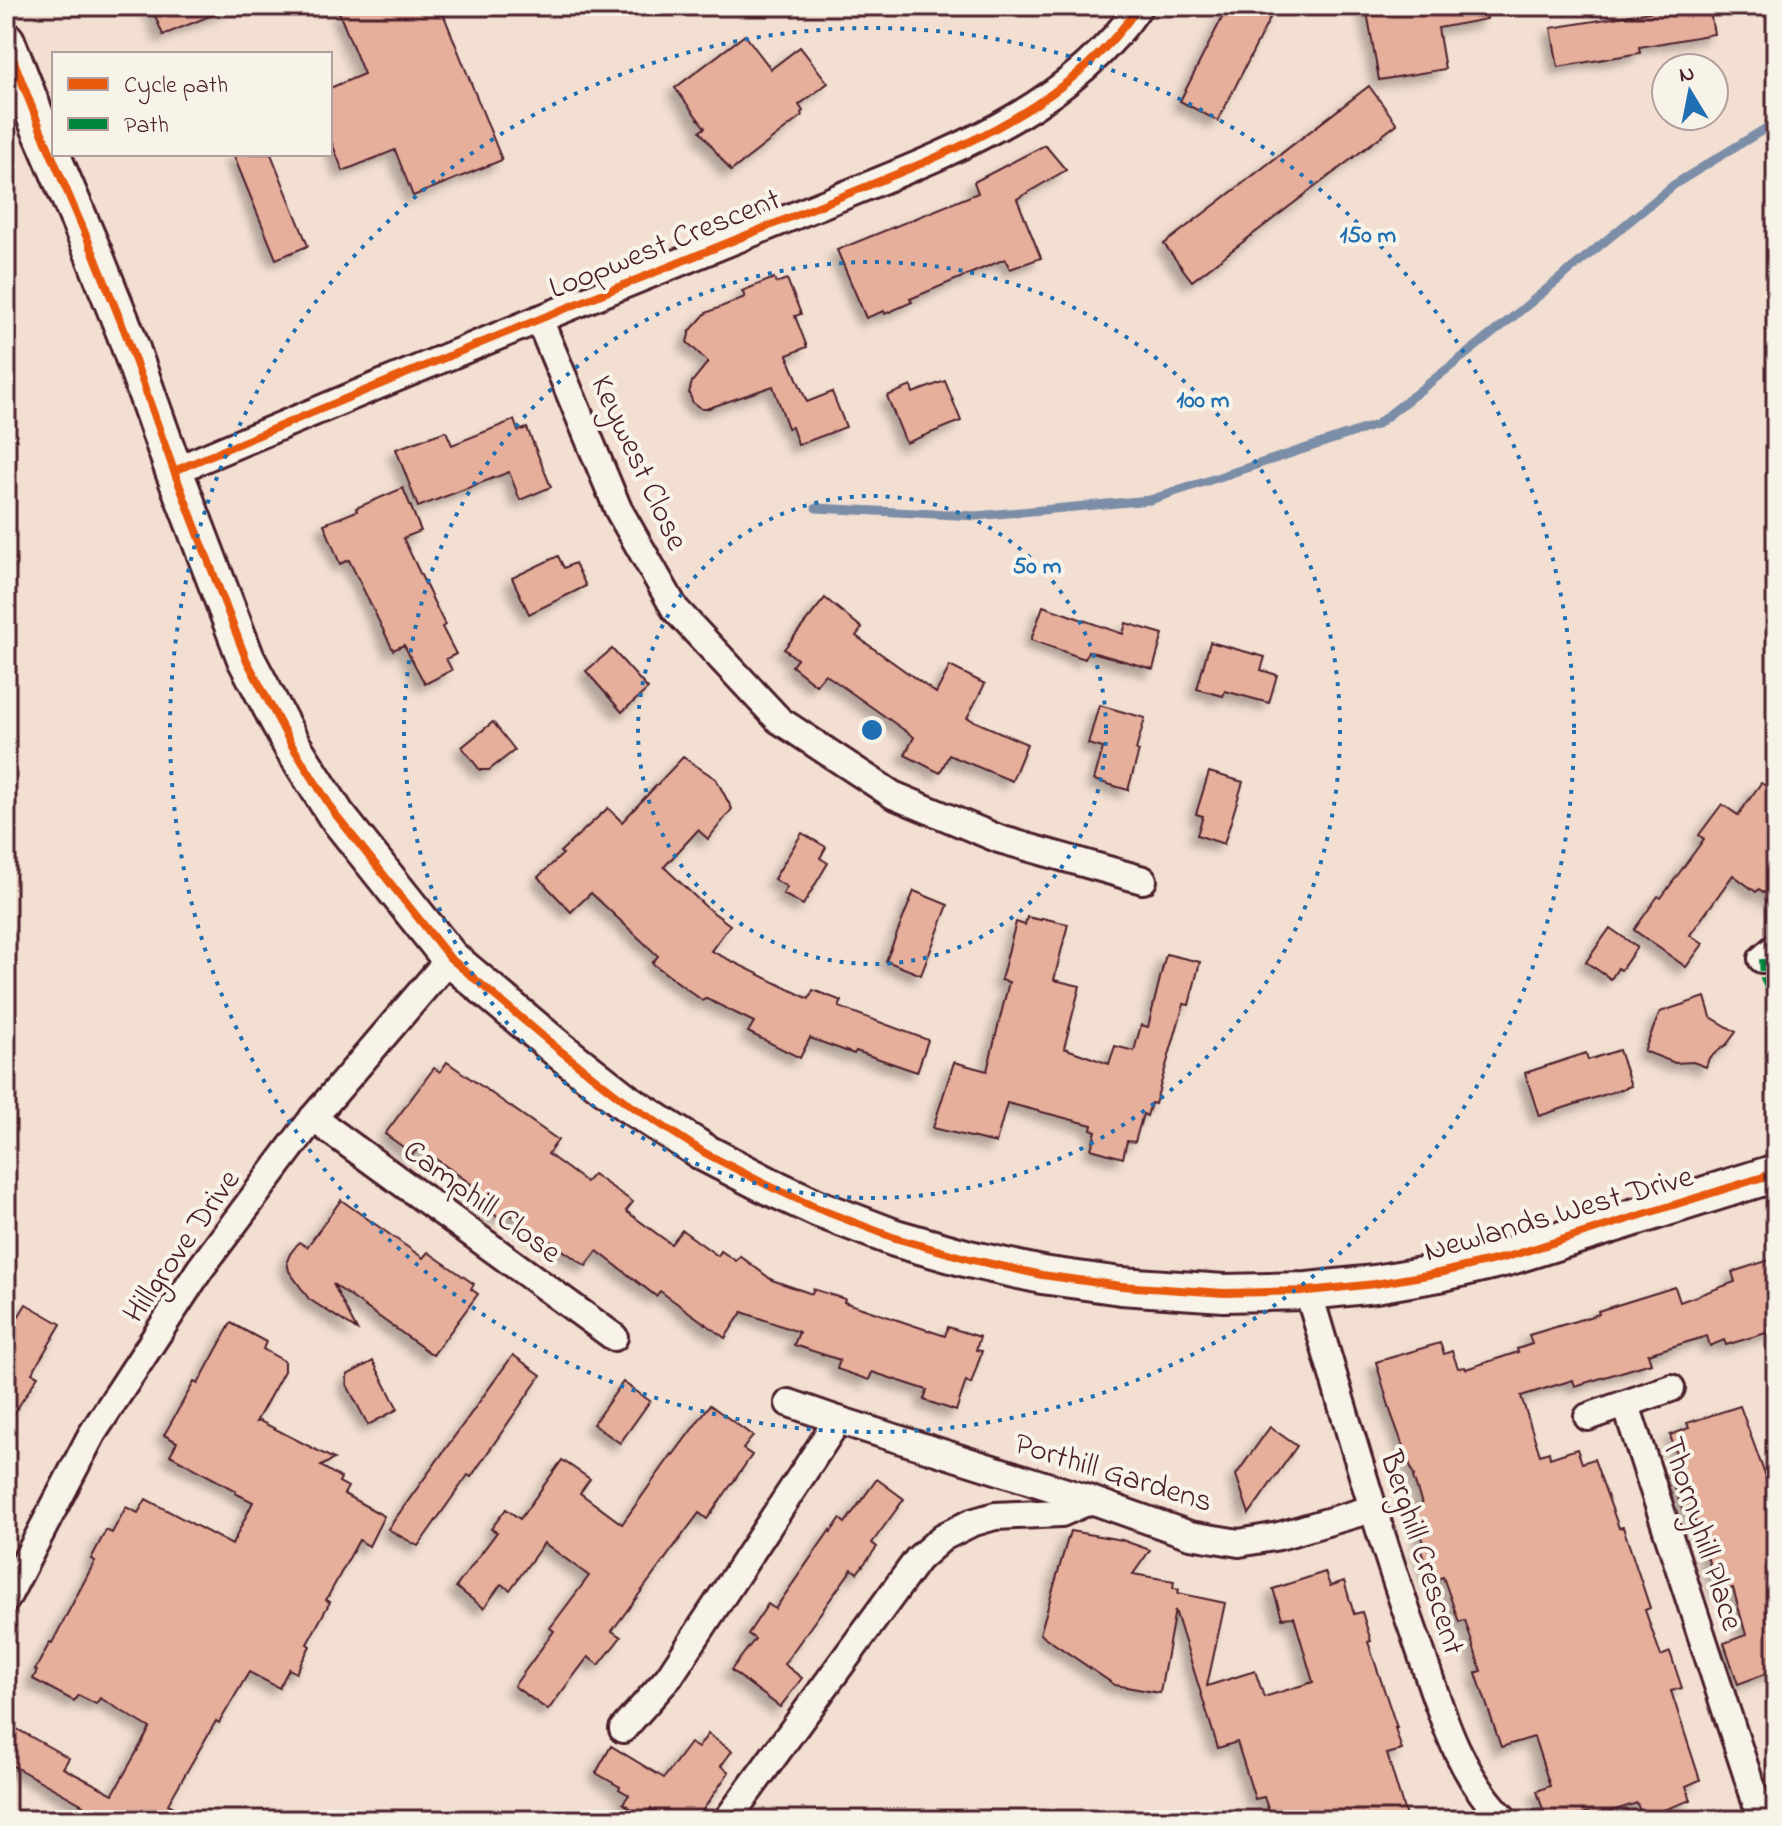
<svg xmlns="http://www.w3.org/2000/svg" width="1782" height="1826" font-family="'Indie Flower',sans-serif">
  <defs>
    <filter id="shadow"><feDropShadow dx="-7" dy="7" stdDeviation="4" flood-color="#0004"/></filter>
  </defs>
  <rect width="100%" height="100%" fill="#f2dfd1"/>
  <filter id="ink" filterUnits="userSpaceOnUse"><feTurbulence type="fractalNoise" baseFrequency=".0125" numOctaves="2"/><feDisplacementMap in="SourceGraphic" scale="16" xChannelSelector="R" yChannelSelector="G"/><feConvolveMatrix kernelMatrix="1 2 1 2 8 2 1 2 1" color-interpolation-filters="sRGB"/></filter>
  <g filter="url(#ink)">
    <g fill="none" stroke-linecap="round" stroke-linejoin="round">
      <polyline stroke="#7b8da8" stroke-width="9" points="816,508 976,516 1150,500 1376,425 1503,325 1675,184 1776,122"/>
    </g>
    <g fill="#e6af9c" stroke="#4a1f2b" stroke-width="2" filter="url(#shadow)">
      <polygon points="151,6 232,6 232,7 163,35"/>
      <polygon points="357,6 440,6 502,160 413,196 395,150 343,171 330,138 330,88 364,74 339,13"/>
      <polygon points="1228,6 1276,6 1218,121 1180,101"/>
      <polygon points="1366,6 1486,6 1487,19 1438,28 1445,69 1379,80"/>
      <polygon points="1649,6 1709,6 1714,34 1639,47 1640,53 1558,67 1551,28 1650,12"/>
      <polygon points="745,35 771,69 800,47 828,83 799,105 803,111 801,113 802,116 731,171 700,131 705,128 675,88"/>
      <polygon points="1369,86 1397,124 1192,281 1164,244"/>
      <polygon points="1045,145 1066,170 1017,199 1041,258 1010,269 1005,259 910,299 912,302 885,314 884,311 866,318 837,250 978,193 974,182"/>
      <polygon points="233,154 271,154 308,246 276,259"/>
      <polygon points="774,278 776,283 787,279 801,314 795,316 807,347 787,355 807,402 832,392 846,427 798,445 792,427 788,428 773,386 706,409 702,409 693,403 689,393 692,382 708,362 687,342 690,331 706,313 745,297 742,291"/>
      <polygon points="945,381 961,421 906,443 887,396 911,386 913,393"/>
      <polygon points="514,420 518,431 527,428 551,487 520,500 509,472 418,507 396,449 446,431 452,445"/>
      <polygon points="403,488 421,531 403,538 445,625 442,627 456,654 446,659 452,670 425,684 404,645 393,650 349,560 340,564 324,524 357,511 356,508"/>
      <polygon points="558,556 564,568 575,563 586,586 529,614 512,578"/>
      <polygon points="825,598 862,628 856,636 936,693 950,666 985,684 967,718 1027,744 1012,781 949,755 940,773 905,755 914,737 825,674 816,685 792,666 797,659 784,649"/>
      <polygon points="1043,606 1123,634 1126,623 1163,634 1153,669 1088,651 1085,659 1031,640"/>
      <polygon points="1210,642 1265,657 1261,670 1277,675 1269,703 1225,691 1223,696 1197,689"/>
      <polygon points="612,649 648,689 622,712 586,671"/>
      <polygon points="1099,705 1145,718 1136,750 1139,751 1128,790 1094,780 1103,748 1088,744"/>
      <polygon points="493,722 515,750 489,770 480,770 462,747"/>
      <polygon points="683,757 716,779 732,809 708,839 698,830 664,867 706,907 730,925 711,951 809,999 813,990 842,1001 839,1007 928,1040 917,1072 856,1051 854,1054 810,1038 800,1058 748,1032 754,1022 705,998 703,1001 652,963 658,956 591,893 571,912 538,877 563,854 560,852 608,808 622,822"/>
      <polygon points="1209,772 1243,782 1224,844 1197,835 1203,816 1196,814"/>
      <polygon points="1761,783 1776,792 1776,901 1759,889 1756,892 1733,875 1690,935 1703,944 1686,967 1634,930 1658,896 1661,898 1704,839 1699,835 1722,804 1738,815"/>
      <polygon points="802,833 826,847 820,858 828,863 803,905 783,894 787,887 774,879"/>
      <polygon points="914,891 948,905 921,975 886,961"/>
      <polygon points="1027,917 1041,920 1042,918 1068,924 1054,980 1080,986 1064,1048 1109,1064 1115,1046 1134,1051 1141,1025 1148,1027 1166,954 1200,962 1189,1005 1184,1004 1155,1104 1151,1103 1147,1116 1143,1114 1135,1142 1127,1141 1123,1158 1091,1149 1096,1131 1091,1129 1092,1125 1007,1103 996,1143 933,1128 954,1062 987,1071 1009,982 1001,980 1016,922 1025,925"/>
      <polygon points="1610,928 1637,947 1621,970 1618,968 1611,979 1586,962"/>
      <polygon points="1705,997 1711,1017 1736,1032 1727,1044 1709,1058 1706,1067 1693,1062 1675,1063 1644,1051 1660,1012"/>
      <polygon points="1619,1050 1631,1086 1539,1116 1525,1073 1586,1053 1588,1060"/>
      <polygon points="447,1062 558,1140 548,1154 586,1182 593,1174 633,1202 626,1211 671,1244 682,1230 718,1256 721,1251 736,1261 740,1256 772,1280 812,1294 813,1289 845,1299 844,1302 945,1336 948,1327 980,1337 976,1350 982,1351 971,1384 966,1381 956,1411 924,1400 927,1390 872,1372 869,1380 837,1369 840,1360 794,1345 799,1332 742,1312 725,1338 660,1291 656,1296 597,1251 586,1266 504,1210 499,1218 465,1193 471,1184 419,1147 413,1154 385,1134 434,1068 440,1072"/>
      <polygon points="341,1200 423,1258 428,1252 474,1284 471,1289 478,1294 433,1355 333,1284 357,1330 309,1299 289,1271 287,1261 290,1254 299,1242 307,1247"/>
      <polygon points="1776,1258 1776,1330 1726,1345 1724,1340 1710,1346 1707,1336 1648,1354 1651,1363 1575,1386 1573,1380 1521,1396 1540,1455 1549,1452 1550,1458 1577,1449 1582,1463 1594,1459 1619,1528 1623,1527 1650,1608 1645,1610 1661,1656 1670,1652 1682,1688 1671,1691 1700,1780 1686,1786 1691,1800 1642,1818 1637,1803 1591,1818 1589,1812 1562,1820 1546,1820 1537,1791 1550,1786 1534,1737 1501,1747 1476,1673 1481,1671 1465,1620 1459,1622 1443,1577 1431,1581 1419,1544 1424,1543 1412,1507 1422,1504 1413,1477 1414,1476 1391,1413 1376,1362 1440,1343 1444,1354 1452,1351 1458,1368 1465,1367 1466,1369 1518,1352 1517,1349 1532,1344 1529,1335 1599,1314 1598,1311 1675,1287 1680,1302 1735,1282 1732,1272"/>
      <polygon points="26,1304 61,1324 32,1373 38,1376 6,1426 6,1337"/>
      <polygon points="231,1323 266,1342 263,1349 284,1361 284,1371 256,1422 260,1421 334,1459 321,1466 341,1478 339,1482 348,1487 344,1494 384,1516 369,1546 359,1540 326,1600 330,1602 307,1644 310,1646 296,1673 289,1669 279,1688 249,1672 219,1723 216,1721 168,1804 198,1820 76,1820 83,1805 6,1762 6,1723 69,1758 63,1768 113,1794 150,1728 100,1698 96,1704 78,1695 74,1701 33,1679 37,1671 35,1670 50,1642 52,1643 95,1561 91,1559 106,1530 112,1533 126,1507 138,1513 146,1499 232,1545 253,1502 235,1493 236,1491 170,1455 177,1442 164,1435 194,1382 198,1384"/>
      <polygon points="513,1355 541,1375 471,1477 468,1475 418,1546 388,1529"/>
      <polygon points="373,1361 398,1409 368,1425 347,1385 347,1375"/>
      <polygon points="623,1382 650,1401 620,1443 593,1424"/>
      <polygon points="710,1405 753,1436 743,1449 752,1455 707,1519 699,1513 612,1631 621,1637 599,1665 588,1657 548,1710 514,1686 554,1631 550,1628 589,1576 544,1543 510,1590 501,1584 484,1608 456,1587 497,1532 491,1529 506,1509 520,1519 562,1460 590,1479 580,1493 622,1524 672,1454 673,1455"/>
      <polygon points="1740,1406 1776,1505 1776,1670 1738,1684 1724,1643 1746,1635 1733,1588 1719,1592 1691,1510 1683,1512 1670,1472 1681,1468 1670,1435 1689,1428 1687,1423"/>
      <polygon points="1270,1427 1297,1446 1249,1514 1236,1475"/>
      <polygon points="877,1479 904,1499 872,1543 877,1547 857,1573 852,1569 784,1664 802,1678 780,1707 731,1670 755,1639 748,1634 768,1604 775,1609 830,1530 831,1532 840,1519 845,1523"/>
      <polygon points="1070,1531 1122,1540 1150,1550 1133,1574 1174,1581 1173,1588 1179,1589 1178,1593 1225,1603 1207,1686 1255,1671 1264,1697 1313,1682 1294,1617 1282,1618 1273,1589 1325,1572 1330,1586 1344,1581 1354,1614 1362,1612 1371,1641 1368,1642 1397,1728 1395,1728 1402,1750 1387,1754 1407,1820 1272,1820 1264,1797 1255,1799 1237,1742 1218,1748 1175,1610 1160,1693 1115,1685 1040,1634"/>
      <polygon points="708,1734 732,1751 721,1766 729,1772 696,1820 668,1820 651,1808 644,1818 623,1803 629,1795 619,1789 620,1787 596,1773 611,1746 664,1778 690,1743 698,1748"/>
    </g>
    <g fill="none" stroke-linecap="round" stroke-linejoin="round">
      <g stroke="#4a1f2b" stroke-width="32">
        <g id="street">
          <polyline points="539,319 618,509 675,609 779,720 893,795 999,839 1143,880"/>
          <path d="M 174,471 C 324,407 475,345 626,284 C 695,256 764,228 833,200 C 945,154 1068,111 1139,6"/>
          <polyline points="1762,959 1776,947"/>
          <polyline points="313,1118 614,1337"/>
          <path d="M 1308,1291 C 1344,1410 1377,1530 1419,1647 C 1440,1708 1457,1773 1505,1820"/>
          <polyline points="789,1403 838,1420 1091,1500 1190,1535 1239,1543 1279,1536 1372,1509"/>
          <polyline points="1626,1405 1762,1820"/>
          <polyline points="1588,1417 1671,1388"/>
          <polyline points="6,1599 92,1434 200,1269 313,1118 450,958"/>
          <polyline points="623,1729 669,1677 838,1420"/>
          <polyline points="727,1820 918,1559 943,1537 971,1523 995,1516 1061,1513 1091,1500"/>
        </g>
      </g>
      <g stroke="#4a1f2b" stroke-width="42">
        <polyline id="secondary" points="6,41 40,128 93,252 125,332 174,471 246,659 291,744 336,815 450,958 558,1049 627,1103 705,1153 767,1185 819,1209 895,1238 969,1259 1042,1275 1121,1286 1224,1293 1308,1291 1375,1284 1439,1273 1507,1257 1776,1173"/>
      </g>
      <use href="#street" stroke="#f7f3e8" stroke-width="26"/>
      <use href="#secondary" stroke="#f7f3e8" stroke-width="36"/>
      <polyline stroke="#00873e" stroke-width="6" stroke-dasharray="12 6" stroke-linecap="butt" points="1762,959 1763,978 1776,1010"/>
      <g stroke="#f7f3e8" stroke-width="13">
        <g id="cycleway">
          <polyline points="6,41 40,128 93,252 125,332 174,471 246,659 291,744 336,815 450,958 558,1049 627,1103 705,1153 767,1185 819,1209 895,1238 969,1259 1042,1275 1121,1286 1224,1293 1308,1291 1375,1284 1439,1273 1507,1257 1776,1173"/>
          <path d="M 174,471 C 324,407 475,345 626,284 C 695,256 764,228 833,200 C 945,154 1068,111 1139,6"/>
        </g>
      </g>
      <use href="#cycleway" stroke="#e8590c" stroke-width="8"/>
    </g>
  </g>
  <g fill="none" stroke="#1f6fb2" stroke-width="4" stroke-dasharray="4 8">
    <circle cx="872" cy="730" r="234"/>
    <circle cx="872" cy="730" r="468"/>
    <circle cx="872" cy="730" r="702"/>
  </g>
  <g text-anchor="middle" stroke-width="8" stroke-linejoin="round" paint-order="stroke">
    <g font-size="32" fill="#4a1f2b" stroke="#f7f3e8">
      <text transform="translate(664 242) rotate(-22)" y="11">Loopwest Crescent</text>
      <text transform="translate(641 462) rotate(65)" y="11">Keywest Close</text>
      <text transform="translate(483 1200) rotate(36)" y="11">Camphill Close</text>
      <text transform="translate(1558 1212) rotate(-16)" y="11">Newlands West Drive</text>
      <text transform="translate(180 1245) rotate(-55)" y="11">Hillgrove Drive</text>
      <text transform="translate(1114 1471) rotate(17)" y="11">Porthill Gardens</text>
      <text transform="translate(1704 1533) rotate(72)" y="11">Thornyhill Place</text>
      <text transform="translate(1424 1552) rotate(72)" y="11">Berghill Crescent</text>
    </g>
  </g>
  <circle cx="872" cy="730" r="12" fill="#1f6fb2" stroke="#f7f3e8" stroke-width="4"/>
  <g font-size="24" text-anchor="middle" font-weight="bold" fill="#1f6fb2" stroke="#f7f3e8" stroke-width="8" stroke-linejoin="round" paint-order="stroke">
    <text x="1368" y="242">150 m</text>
    <text x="1203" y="407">100 m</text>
    <text x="1037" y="573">50 m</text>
  </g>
  <rect width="1782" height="1826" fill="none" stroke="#f7f3e8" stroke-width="32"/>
  <rect x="16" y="16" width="1750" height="1794" fill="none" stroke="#4a1f2b" stroke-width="3" filter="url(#ink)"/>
  <rect x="52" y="52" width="280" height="104" fill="#f7f3e8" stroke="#b29e9c" stroke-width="2"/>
  <rect x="68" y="78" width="40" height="12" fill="#e8590c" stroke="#b29e9c" stroke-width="2"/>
  <text x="124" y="92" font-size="24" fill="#4a1f2b">Cycle path</text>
  <rect x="68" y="118" width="40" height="12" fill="#00873e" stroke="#b29e9c" stroke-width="2"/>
  <text x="124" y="132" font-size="24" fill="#4a1f2b">Path</text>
  <g transform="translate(1690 92) rotate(350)"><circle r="38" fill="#f7f3e8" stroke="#b29e9c" stroke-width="2"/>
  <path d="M0-6L14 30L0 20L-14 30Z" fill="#1f6fb2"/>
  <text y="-12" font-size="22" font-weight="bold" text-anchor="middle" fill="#4a1f2b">N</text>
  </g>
</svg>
